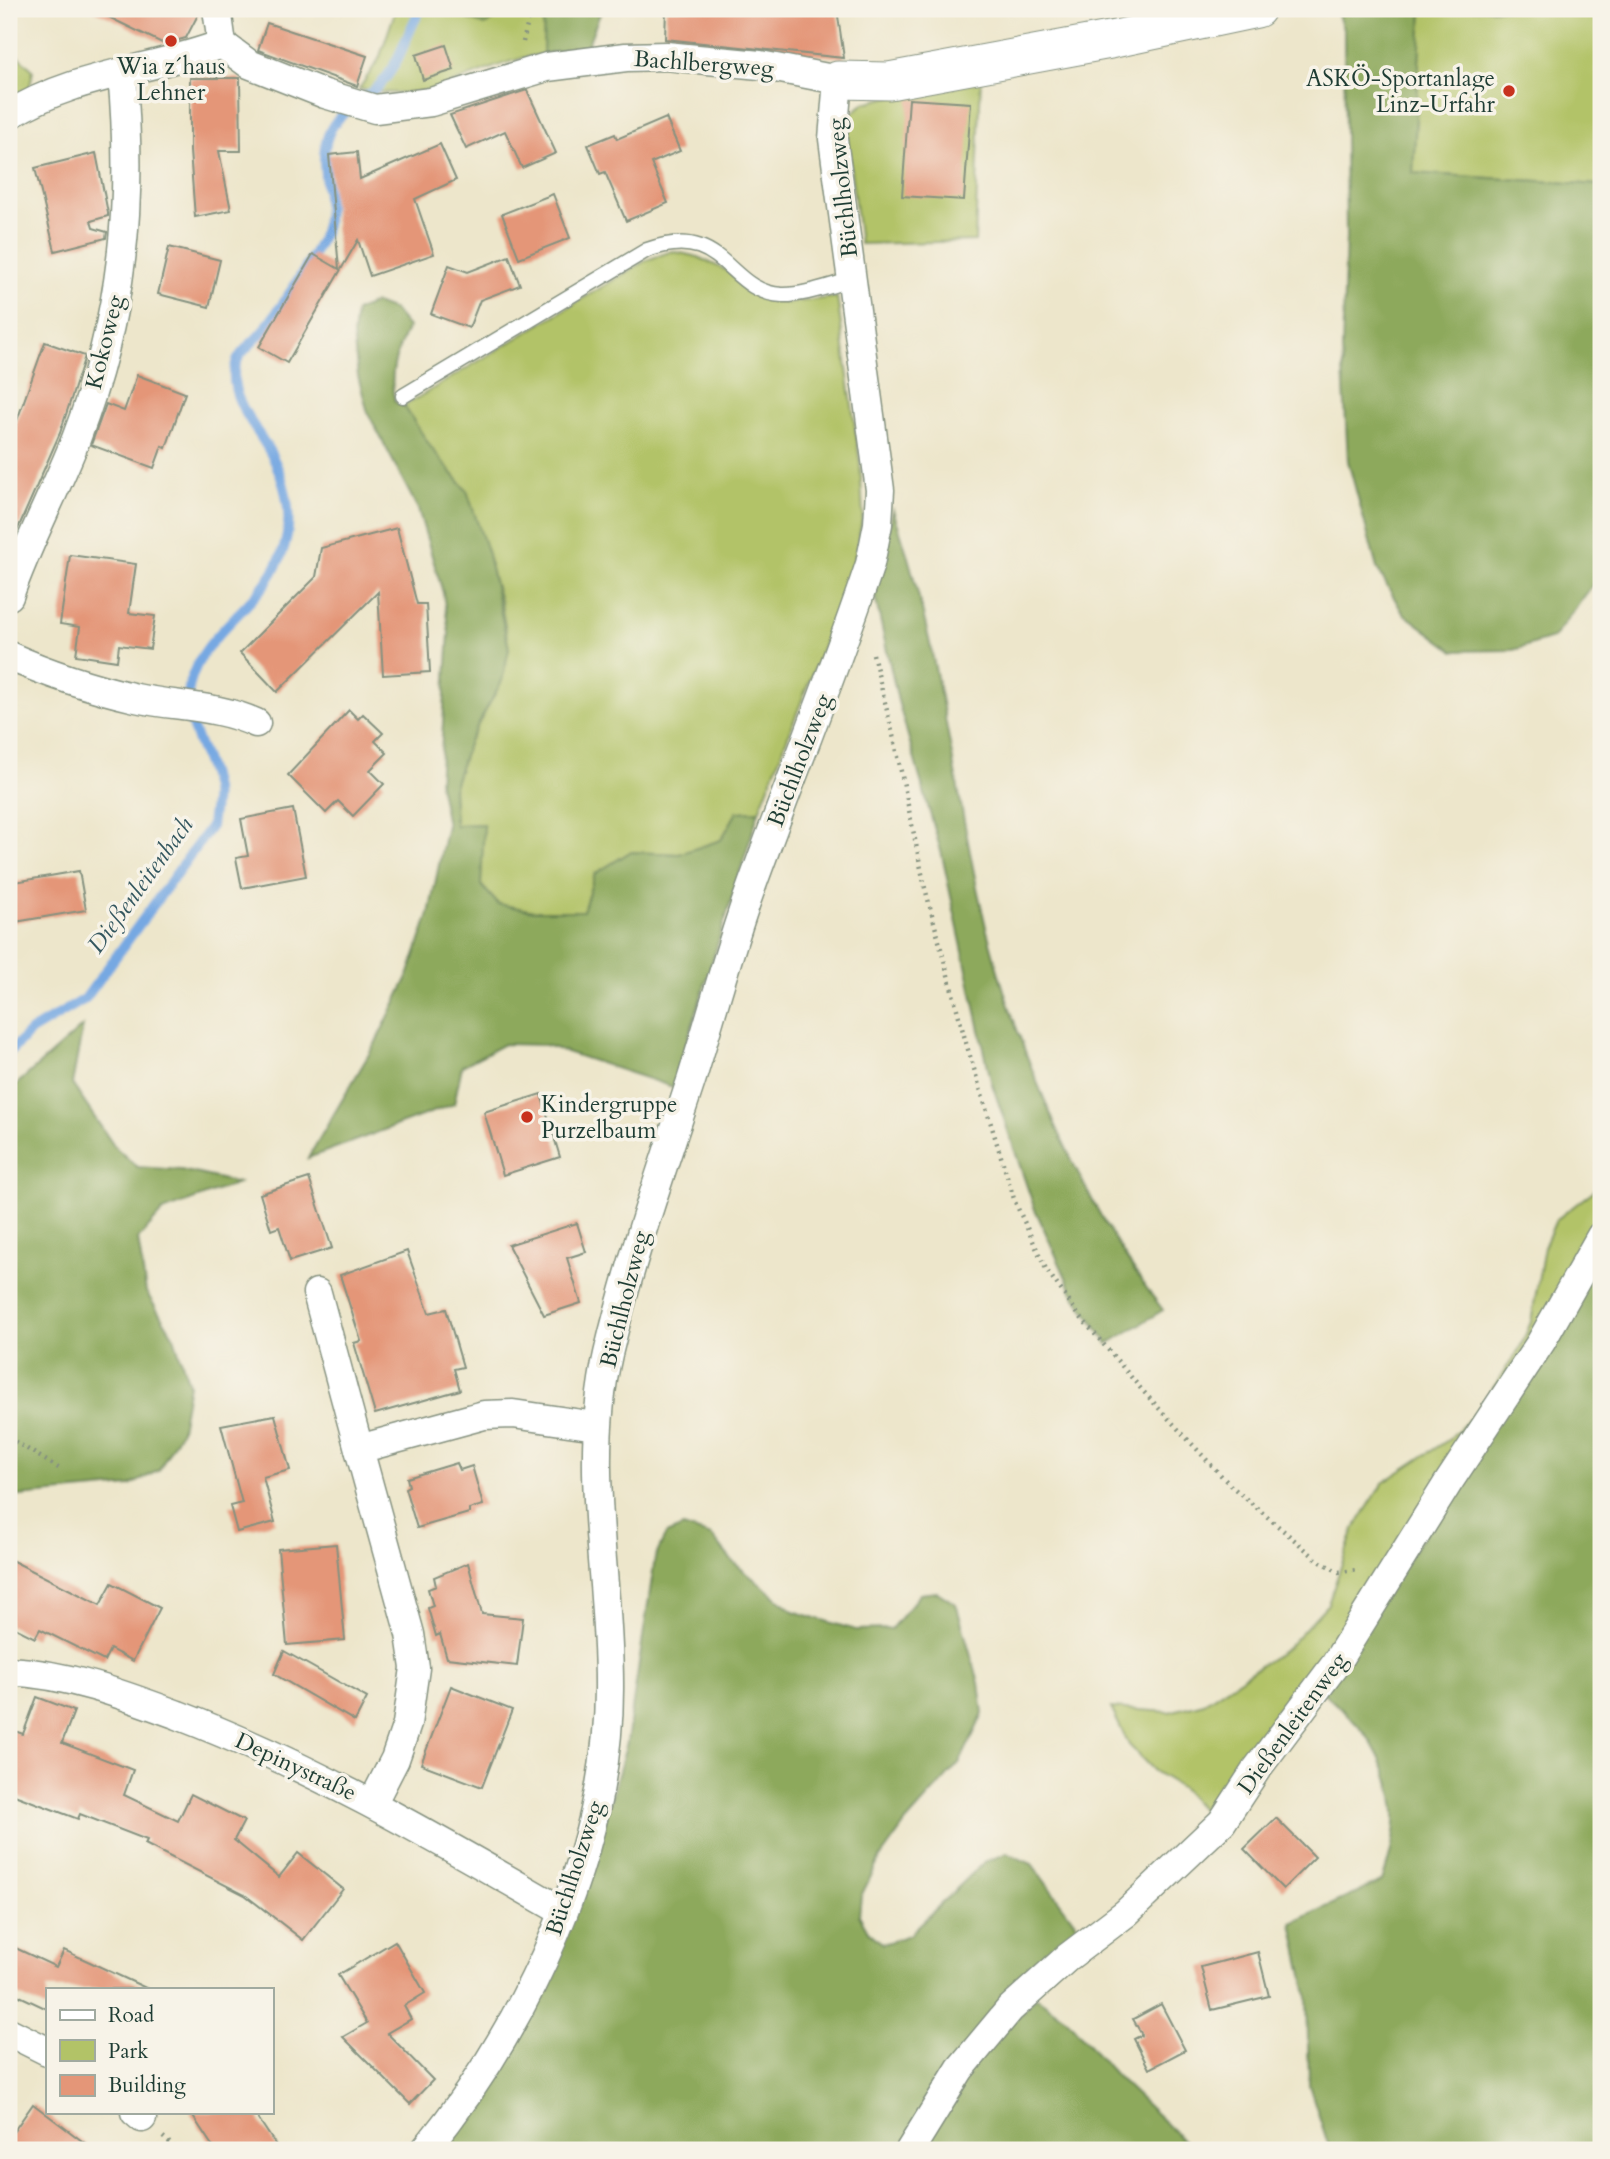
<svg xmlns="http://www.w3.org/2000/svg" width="1610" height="2159" font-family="Cardo,serif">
  <rect width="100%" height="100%" fill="#f7f3e8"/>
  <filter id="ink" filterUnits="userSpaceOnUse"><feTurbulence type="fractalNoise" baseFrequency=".0143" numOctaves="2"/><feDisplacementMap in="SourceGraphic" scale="14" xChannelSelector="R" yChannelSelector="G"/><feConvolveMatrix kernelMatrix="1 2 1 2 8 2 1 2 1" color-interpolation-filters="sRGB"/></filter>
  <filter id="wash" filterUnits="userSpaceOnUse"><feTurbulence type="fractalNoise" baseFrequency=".00686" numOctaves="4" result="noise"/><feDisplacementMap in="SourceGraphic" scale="28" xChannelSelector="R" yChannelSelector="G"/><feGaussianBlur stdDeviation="1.57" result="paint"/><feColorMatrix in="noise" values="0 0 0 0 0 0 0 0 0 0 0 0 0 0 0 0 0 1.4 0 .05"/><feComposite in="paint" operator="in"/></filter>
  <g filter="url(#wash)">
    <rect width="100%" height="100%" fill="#ede6cb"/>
    <g fill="#b2c367" stroke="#68804e" stroke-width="2">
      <path d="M 396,9 L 452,9 L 460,16 L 499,18 L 510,9 L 544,9 L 543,54 C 504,60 480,74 445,86 C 418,95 386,94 359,89 L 379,59 Z"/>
      <polygon points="1422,9 1601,9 1601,185 1413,173"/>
      <polygon points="9,48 33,70 29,92 9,103"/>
      <polygon points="981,75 975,241 860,244 846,131 850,115 864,103"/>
      <polygon points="672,251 698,257 730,272 760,294 786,303 837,297 860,463 863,515 855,557 840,602 759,811 737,812 721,840 679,854 630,852 595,874 583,911 534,911 498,904 481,885 483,824 455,825 453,789 469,741 486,710 509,649 501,603 467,491 432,449 404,406 647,260"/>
      <polygon points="1601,1185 1601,1221 1550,1310 1352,1626 1209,1818 1182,1788 1154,1771 1129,1745 1111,1708 1169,1712 1204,1703 1287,1648 1328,1604 1354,1529 1383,1483 1448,1440 1477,1412 1520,1348 1531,1322 1544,1247 1556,1220"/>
    </g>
    <g fill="#8da95c" stroke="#567348" stroke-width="2">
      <polygon points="452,9 510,9 485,25 460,16"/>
      <polygon points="544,9 602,9 587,46 543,54"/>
      <polygon points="1336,9 1422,9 1413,173 1601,185 1601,574 1553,638 1513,650 1454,651 1403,613 1377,568 1348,461 1342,349 1346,237 1344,32"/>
      <path d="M 375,303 L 394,310 L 408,327 C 396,352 388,375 395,402 L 404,406 L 432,449 L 467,491 L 488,554 L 509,649 L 502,681 L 469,741 L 453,789 L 455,825 L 484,824 L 481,885 L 498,904 L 534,911 L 583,911 L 595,874 L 630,852 L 679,854 L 721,840 L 737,812 L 759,811 L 673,1087 L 545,1045 L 504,1044 L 462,1066 L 454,1104 L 308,1158 L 375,1044 L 407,979 L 429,914 L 447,825 L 439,783 L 449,633 L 443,593 L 418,509 L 368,413 L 358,376 L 353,335 L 356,311 Z"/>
      <path d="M 893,510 C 936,634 951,764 978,892 C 1006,1026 1078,1202 1163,1310 L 1108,1344 L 1073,1293 L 1034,1207 L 991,1081 L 942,855 L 898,701 L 874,592 Z"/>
      <polygon points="83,1026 72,1084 114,1146 137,1167 181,1170 238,1183 163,1211 138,1239 146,1292 174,1337 189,1384 181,1430 159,1470 130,1486 9,1497 9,1091"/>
      <path d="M 1601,1258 L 1601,2150 L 1330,2150 L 1309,2085 L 1307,1994 L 1292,1923 L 1382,1881 C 1401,1827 1401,1793 1371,1742 C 1360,1724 1338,1707 1323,1692 Z"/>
      <polygon points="683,1527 712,1536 733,1562 793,1611 855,1630 891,1629 920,1594 937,1592 956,1604 979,1683 983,1714 960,1762 906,1822 880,1858 861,1896 859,1915 868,1931 883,1944 909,1935 984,1862 1007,1853 1032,1864 1084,1935 901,2150 443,2150 488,2083 590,1874 627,1742 655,1558 666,1534"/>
      <polygon points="1036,1997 1067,2019 1115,2075 1194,2150 921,2150 968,2071"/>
    </g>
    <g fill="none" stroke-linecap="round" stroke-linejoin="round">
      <path stroke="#76a8e2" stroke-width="10" d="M 9,1053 L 31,1031 L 85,999 L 211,826 C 212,814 216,800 214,789 C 208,751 180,723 190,683 C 205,625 276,601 287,535 C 292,508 284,478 271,454 C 258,429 232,403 234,373 C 236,352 251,346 263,331 C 279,311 312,260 322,237 C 338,202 313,162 331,129 C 343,107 370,99 385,79 C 402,58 407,31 421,9"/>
    </g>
    <g id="blocks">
      <g fill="#e49678">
        <polygon points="92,9 201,9 186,38 164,44"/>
        <polygon points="666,9 837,9 844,58 665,39"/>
        <polygon points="267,23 367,56 357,86 258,50"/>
        <polygon points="446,45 454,70 423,80 416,55"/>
        <polygon points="190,78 240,78 241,151 219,151 231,210 195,217 190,151"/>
        <polygon points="527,90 556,153 522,168 505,131 466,149 450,115"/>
        <polygon points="909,99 971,103 964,200 902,196"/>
        <polygon points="666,118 680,151 651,163 668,203 626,221 605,172 600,174 588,145 615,134 617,139"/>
        <polygon points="440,144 456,180 415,199 434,254 370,276 358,240 287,363 259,347 313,254 339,269 329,155 357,152 360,179"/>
        <polygon points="96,153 108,213 108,216 91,221 93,228 107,232 106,238 55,251 35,168"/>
        <polygon points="553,194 570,238 519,258 502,214"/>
        <polygon points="169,247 220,260 209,307 158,294"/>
        <polygon points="509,256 520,285 480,300 469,328 431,314 449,265 468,272"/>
        <polygon points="45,342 85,356 60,433 9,549 9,443"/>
        <polygon points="137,375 185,393 166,448 162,446 154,468 91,445 106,404 124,411"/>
        <polygon points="397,528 417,604 426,604 430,672 383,675 378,592 277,692 240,653 316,577 321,548"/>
        <polygon points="70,555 136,564 129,613 155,616 150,649 119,645 117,661 76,655 80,627 60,624"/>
        <polygon points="349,710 358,719 363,714 383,733 375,741 387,753 370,770 384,784 353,816 338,801 326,813 288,775"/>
        <polygon points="293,809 306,876 242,888 236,858 248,856 241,819"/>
        <polygon points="79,871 86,910 9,923 9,883"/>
        <polygon points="541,1094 560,1157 503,1175 484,1112"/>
        <polygon points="309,1178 332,1248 290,1261 279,1227 271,1230 260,1194"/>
        <polygon points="577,1223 586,1252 567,1258 581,1303 544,1315 508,1245"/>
        <polygon points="407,1251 429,1313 446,1309 463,1367 454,1369 460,1390 375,1414 354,1343 361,1341 340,1275"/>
        <polygon points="275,1415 290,1470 263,1477 275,1522 237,1532 230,1506 242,1503 221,1425"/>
        <polygon points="457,1463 460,1470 472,1466 483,1505 469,1509 469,1513 417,1528 405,1488 409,1486 407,1478"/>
        <polygon points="336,1544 345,1640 287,1645 278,1549"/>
        <polygon points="9,1559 100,1605 112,1583 160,1608 133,1661 110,1649 104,1661 40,1629 35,1638 9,1625"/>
        <polygon points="468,1563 482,1614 523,1618 517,1666 447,1658 440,1634 436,1636 428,1608 433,1606 428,1589 436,1586 434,1577"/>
        <polygon points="284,1651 367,1698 355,1721 274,1674"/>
        <polygon points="451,1686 512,1710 482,1787 421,1764"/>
        <polygon points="37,1697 74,1711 62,1743 133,1770 124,1795 178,1821 191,1794 244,1821 234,1840 279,1877 298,1853 343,1889 303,1940 245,1895 145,1844 147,1840 80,1814 78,1819 9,1793 9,1729 23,1734"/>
        <polygon points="1276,1818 1315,1857 1283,1889 1244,1849"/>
        <polygon points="395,1941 425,1993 404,2006 411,2019 387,2033 433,2080 410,2104 343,2037 367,2023 338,1975"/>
        <polygon points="9,1945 56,1967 64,1950 148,1989 47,1989 47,2009 9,1991"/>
        <polygon points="1258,1952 1269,1996 1212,2010 1201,1967"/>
        <polygon points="1161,2004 1185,2050 1149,2069 1134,2039 1142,2035 1133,2019"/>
        <polygon points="33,2104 94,2150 9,2150 9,2138"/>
        <polygon points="190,2112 254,2112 279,2150 215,2150"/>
      </g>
    </g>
  </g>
  <g filter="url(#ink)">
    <use href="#blocks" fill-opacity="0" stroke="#869280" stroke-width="2"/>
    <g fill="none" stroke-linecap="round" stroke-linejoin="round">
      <g stroke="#869280" stroke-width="17">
        <path id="service" d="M 403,396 L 647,250 C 726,222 725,292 782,295 C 803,296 831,285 851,280"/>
      </g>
      <g stroke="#869280" stroke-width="31">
        <g id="minor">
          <polyline points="217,9 222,44"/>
          <path d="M 222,44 L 249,64 L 325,94 L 375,109 L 431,102 L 547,67 L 626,57 L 666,56 L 760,65 L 838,80 L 833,139 L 880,490 L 878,524 L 870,564 C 834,673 790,780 751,888 C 728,951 711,1017 691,1081 C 661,1172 630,1261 608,1354 C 582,1468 610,1576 609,1689 C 609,1851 526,2027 425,2150"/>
          <path d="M 9,115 C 74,74 151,71 222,44"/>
          <path d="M 9,596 C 28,542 55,492 76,439 C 123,316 134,203 122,73"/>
          <path d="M 9,656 C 49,674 93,688 136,698 C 178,707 216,705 256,723"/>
          <polyline points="317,1293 359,1449"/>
          <path d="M 9,1671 C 68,1674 124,1695 178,1715 C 316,1768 435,1838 562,1911"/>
          <polyline points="373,1802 395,1759 407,1724 415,1668 410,1634 359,1449 484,1415 513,1414 596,1426"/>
          <polyline points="9,2032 47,2051"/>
          <polyline points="135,2112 142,2118"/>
          <polyline points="910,2150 960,2069 1010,2009 1068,1957 1126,1913 1222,1822 1256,1770 1334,1666 1448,1483 1541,1342 1601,1236"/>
        </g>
      </g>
      <g stroke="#869280" stroke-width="39">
        <polyline id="tertiary" points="838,80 889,81 1110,40 1257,9"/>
      </g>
      <g stroke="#869280" stroke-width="4.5" stroke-dasharray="2 5" stroke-linecap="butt">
        <polyline points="523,42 531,9"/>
        <polyline points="873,654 896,747 925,888 966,1043 1015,1202 1046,1269 1078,1314 1142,1390 1230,1485 1319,1561 1339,1572 1358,1570"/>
        <polyline points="9,1438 60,1469"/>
        <polyline points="163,2137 178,2150"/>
      </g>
      <use href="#service" stroke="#fff" stroke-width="14"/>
      <use href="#minor" stroke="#fff" stroke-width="28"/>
      <use href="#tertiary" stroke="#fff" stroke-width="37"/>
    </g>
  </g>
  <g fill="#c8321e" stroke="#f7f3e8" stroke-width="2.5">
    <circle cx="171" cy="41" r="7"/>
    <circle cx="1509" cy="91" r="7"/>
    <circle cx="527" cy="1117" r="7"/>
  </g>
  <g text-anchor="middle" stroke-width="7" stroke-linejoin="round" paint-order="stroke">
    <g font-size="23" fill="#1f3d34" stroke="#f7f3e8">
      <text transform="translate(704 63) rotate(4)" y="8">Bachlbergweg</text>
      <text transform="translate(842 188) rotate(-96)" y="8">Büchlholzweg</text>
      <text transform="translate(104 342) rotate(-76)" y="8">Kokoweg</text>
      <text transform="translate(799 760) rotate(-69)" y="8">Büchlholzweg</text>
      <text transform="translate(624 1299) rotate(-76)" y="8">Büchlholzweg</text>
      <text transform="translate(1292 1723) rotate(-54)" y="8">Dießenleitenweg</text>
      <text transform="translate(296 1766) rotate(25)" y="8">Depinystraße</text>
      <text transform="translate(574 1868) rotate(-72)" y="8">Büchlholzweg</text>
    </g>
    <g font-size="23" fill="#1f3d34" stroke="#f7f3e8">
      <text x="171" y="74">Wia z´haus<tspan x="171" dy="26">Lehner</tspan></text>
      <text x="1495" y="86" text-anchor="end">ASKÖ-Sportanlage<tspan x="1495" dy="26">Linz-Urfahr</tspan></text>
      <text x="541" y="1112" text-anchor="start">Kindergruppe<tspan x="541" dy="26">Purzelbaum</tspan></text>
    </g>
    <g font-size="24" font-style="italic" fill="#355860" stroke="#f7f3e8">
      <text transform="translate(140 885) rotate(-54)" y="8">Dießenleitenbach</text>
    </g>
  </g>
  <rect width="1610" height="2159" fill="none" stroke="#f7f3e8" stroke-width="35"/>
  <rect x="46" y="1988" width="228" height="126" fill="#f7f3e8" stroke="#a1aaa0" stroke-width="2"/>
  <rect x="60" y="2010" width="35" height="10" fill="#ffffff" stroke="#a1aaa0" stroke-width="2"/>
  <text x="108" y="2022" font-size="21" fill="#1f3d34">Road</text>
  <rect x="60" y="2040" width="35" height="21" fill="#b2c367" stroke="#a1aaa0" stroke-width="2"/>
  <text x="108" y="2058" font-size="21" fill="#1f3d34">Park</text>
  <rect x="60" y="2075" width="35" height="21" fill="#e49678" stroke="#a1aaa0" stroke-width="2"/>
  <text x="108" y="2092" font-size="21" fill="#1f3d34">Building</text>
</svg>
